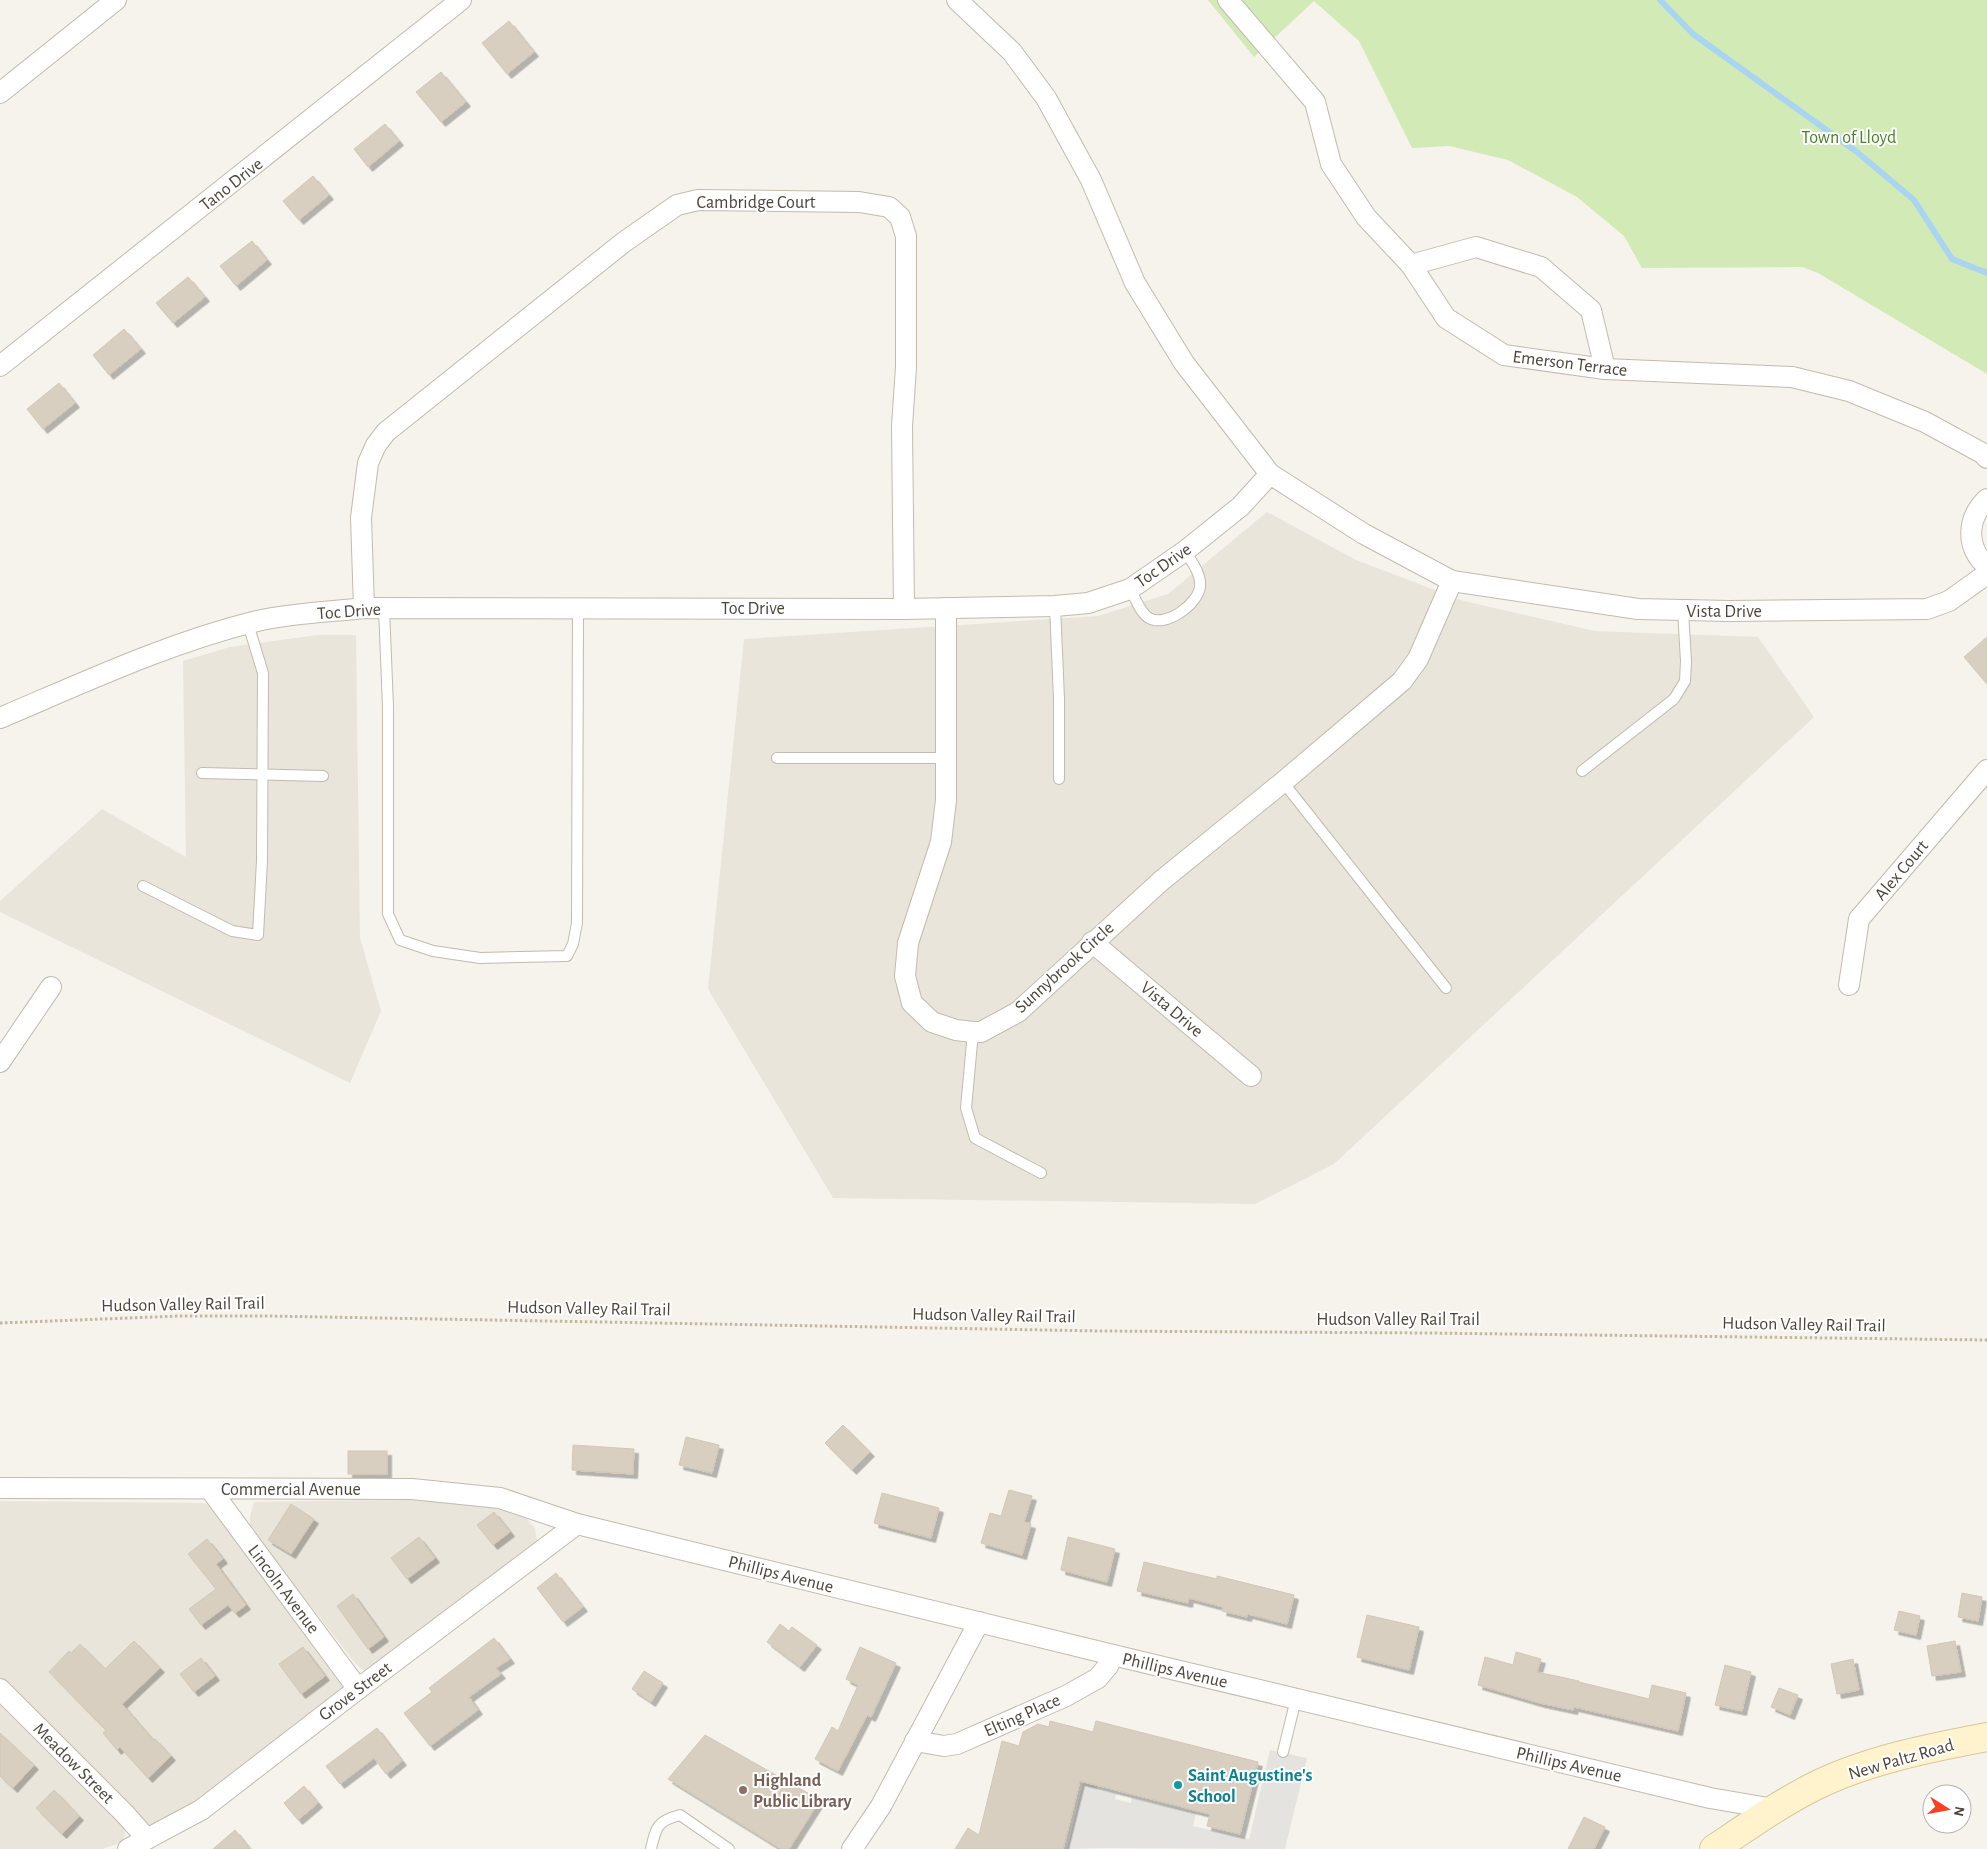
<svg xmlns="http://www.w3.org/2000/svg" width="1987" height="1849" font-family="'Alegreya Sans',sans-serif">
  <defs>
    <filter id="shadow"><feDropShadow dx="4.5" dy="4.5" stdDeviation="0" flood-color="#0004"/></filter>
  </defs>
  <rect width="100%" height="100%" fill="#f6f3ec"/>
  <g fill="#eae5da">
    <polygon points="1267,512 1356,560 1464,601 1595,631 1758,637 1814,717 1334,1164 1255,1204 833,1198 708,989 744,639 1098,616 1168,594"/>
    <polygon points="317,635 356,635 360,938 381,1011 350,1083 0,912 0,901 102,809 186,857 183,661 230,647"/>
    <polygon points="449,1499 485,1503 525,1516 535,1529 537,1541 534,1545 368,1671 363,1670 355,1663 250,1528 250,1516 254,1502"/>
    <polygon points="0,1501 202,1503 210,1505 343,1682 344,1689 195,1801 149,1827 0,1678"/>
    <polygon points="0,1700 124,1826 125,1834 123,1842 102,1849 0,1849"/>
  </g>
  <polygon fill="#d2eab5" points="1208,0 1987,0 1987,374 1818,273 1802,267 1642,268 1624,236 1577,197 1508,160 1449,146 1412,148 1359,41 1314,1 1254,57"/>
  <polygon fill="#e5e3e0" points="1270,1750 1307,1758 1285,1849 1106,1848 1067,1849 1083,1783 1097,1786 1097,1790 1116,1794 1115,1799 1131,1803 1132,1798 1196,1813 1193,1826 1249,1839"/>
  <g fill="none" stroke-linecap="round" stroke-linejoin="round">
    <polyline stroke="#a9d4f2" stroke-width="6" points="1660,0 1693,34 1857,152 1914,200 1952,259 1987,273"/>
  </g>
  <g fill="#d8cfc1" stroke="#d3c7b4" filter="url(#shadow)">
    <polygon points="509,21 534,52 507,74 482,43"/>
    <polygon points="441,72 466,102 441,122 416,92"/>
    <polygon points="385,124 399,141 368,167 354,149"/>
    <polygon points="313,176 329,195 299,220 283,201"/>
    <polygon points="252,241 267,260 236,286 220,266"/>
    <polygon points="188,277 205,297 173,323 156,303"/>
    <polygon points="124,329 141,349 109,375 93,355"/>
    <polygon points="59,383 75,403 43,429 27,409"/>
    <polygon points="1987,637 1987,684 1964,657"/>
    <polygon points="843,1425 870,1452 852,1470 825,1443"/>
    <polygon points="686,1437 719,1445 712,1473 679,1465"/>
    <polygon points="573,1445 634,1449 633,1474 572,1470"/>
    <rect x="348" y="1451" width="39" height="23"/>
    <polygon points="1009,1490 1032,1496 1024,1522 1031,1524 1022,1555 981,1543 990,1513 1001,1516"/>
    <polygon points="882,1493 939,1508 931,1538 874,1523"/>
    <polygon points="291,1504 314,1519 291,1554 268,1540"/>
    <polygon points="494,1512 510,1532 493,1545 477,1525"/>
    <polygon points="419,1537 435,1558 407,1579 391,1558"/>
    <polygon points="1068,1537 1115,1549 1107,1582 1061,1570"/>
    <polygon points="207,1539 223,1559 216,1564 246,1605 235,1613 228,1605 201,1625 189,1609 216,1589 188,1554"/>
    <polygon points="1144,1562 1217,1579 1217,1576 1294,1595 1287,1624 1248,1614 1247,1617 1222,1611 1223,1607 1189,1598 1188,1603 1137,1591"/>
    <polygon points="556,1573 583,1607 563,1622 537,1588"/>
    <polygon points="1962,1593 1982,1597 1978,1621 1958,1617"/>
    <polygon points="353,1594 384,1637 368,1649 337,1606"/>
    <polygon points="1899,1611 1920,1616 1916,1635 1894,1630"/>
    <polygon points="1367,1615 1419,1627 1409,1670 1357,1657"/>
    <polygon points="780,1624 789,1631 792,1627 817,1645 800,1667 767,1642"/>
    <polygon points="494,1638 510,1659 496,1668 501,1674 469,1697 478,1710 430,1746 404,1713 432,1692 429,1688"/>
    <polygon points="134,1641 160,1668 122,1704 153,1740 155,1739 171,1756 148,1778 120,1747 117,1750 103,1733 106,1730 49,1672 69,1651 71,1653 80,1644 105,1669"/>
    <polygon points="1955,1641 1961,1672 1932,1676 1927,1646"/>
    <polygon points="303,1647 325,1676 301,1694 279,1664"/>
    <polygon points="860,1647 896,1663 871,1717 867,1715 838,1771 815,1759 832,1727 838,1731 858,1685 846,1679"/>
    <polygon points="1516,1652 1541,1659 1537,1672 1579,1681 1579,1682 1649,1699 1652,1685 1686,1693 1678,1731 1574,1707 1573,1710 1540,1703 1478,1685 1485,1657 1513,1665"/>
    <polygon points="201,1658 215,1676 194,1692 180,1674"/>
    <polygon points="1853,1659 1859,1690 1837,1694 1831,1664"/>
    <polygon points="1725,1665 1751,1672 1742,1711 1715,1705"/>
    <polygon points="644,1671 663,1683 651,1702 632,1689"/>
    <polygon points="1779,1688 1798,1695 1790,1715 1771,1707"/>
    <polygon points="1050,1721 1093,1732 1096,1721 1258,1762 1240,1834 1207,1826 1210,1814 1080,1781 1063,1849 955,1849 968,1828 979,1835 1002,1741 1019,1746 1023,1732 1038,1724 1049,1727"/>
    <polygon points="377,1728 402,1761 386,1774 374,1758 340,1784 326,1766"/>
    <polygon points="0,1733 34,1765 13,1788 0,1776"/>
    <polygon points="705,1735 820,1800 789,1849 781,1849 668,1779"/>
    <polygon points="304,1786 318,1803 298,1820 284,1803"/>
    <polygon points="54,1790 79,1816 62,1834 36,1808"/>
    <polygon points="1584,1817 1605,1827 1594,1849 1568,1849"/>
    <polygon points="235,1830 250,1849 213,1849"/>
  </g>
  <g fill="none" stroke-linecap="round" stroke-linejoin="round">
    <g stroke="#c2bbae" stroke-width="12">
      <g id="lane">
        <path d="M 1130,589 C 1135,597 1140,613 1149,618 C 1165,628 1199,604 1200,586 C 1201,573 1191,561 1185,551"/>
        <polyline points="1055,606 1059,699 1059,779"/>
        <polyline points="384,608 388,707 388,914 400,940 433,951 480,958 567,956 573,944 577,923 578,608"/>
        <polyline points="777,758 946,758"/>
        <polyline points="1582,771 1674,699 1685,681 1686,661 1683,611"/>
        <polyline points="202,773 323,776"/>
        <polyline points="1283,782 1446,988"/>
        <polyline points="143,886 232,931 258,935 262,861 263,673 248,624"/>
        <polyline points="973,1032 966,1108 975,1138 1041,1173"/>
        <polyline points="1283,1752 1296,1699"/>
        <path d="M 651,1849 C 656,1827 657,1821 680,1815 L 729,1849"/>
      </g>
    </g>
    <g stroke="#c2bbae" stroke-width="22">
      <g id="street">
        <polyline points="957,0 1012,52 1046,98 1091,180 1135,283 1184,363 1270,474"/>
        <polyline points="1228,0 1315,102 1331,164 1366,217 1411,265 1446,318 1504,355 1605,369 1792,377 1849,391 1925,422 1982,453 1987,458"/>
        <polyline points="0,93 116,0"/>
        <polyline points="1411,265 1476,247 1541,267 1591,310 1605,369"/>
        <polyline points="0,366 461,0"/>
        <path d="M 1987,499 C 1967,518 1965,547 1987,566"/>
        <polyline points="364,608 361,518 368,463 376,445 386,432 624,242 677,205 698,200 859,202 889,207 900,217 906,236 906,367 902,426 904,609"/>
        <polyline points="946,608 946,800 941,842 908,943 905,976 912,1003 932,1022 956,1030 973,1032 981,1032 1018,1012 1161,881 1283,782 1402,681 1418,659 1452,581"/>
        <path d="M 0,718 C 85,682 168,643 257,621 C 292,613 329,612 364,608 L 904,609 L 1055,606 L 1088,603 L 1130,589 L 1185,551 L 1241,506 L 1270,474 L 1364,534 L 1452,581 L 1638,609 L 1729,611 L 1927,609 L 1949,601 L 1987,574"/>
        <polyline points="1092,942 1251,1076"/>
        <polyline points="1849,985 1859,919 1987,770"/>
        <polyline points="0,1062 51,987"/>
        <polyline points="0,1488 412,1489 500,1498 577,1524 1113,1655 1710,1798 1774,1809"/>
        <polyline points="210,1489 358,1689"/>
        <polyline points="0,1689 125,1814 147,1839"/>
        <polyline points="915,1741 944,1746 957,1744 1066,1696 1098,1678 1108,1666 1113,1655"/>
        <polyline points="128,1849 201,1810 358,1689 577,1524"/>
        <polyline points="852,1849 881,1806 979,1622"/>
      </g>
    </g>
    <g stroke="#d6c79b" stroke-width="30">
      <path id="secondary" d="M 1714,1849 C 1747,1827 1779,1804 1815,1786 C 1868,1760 1929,1748 1987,1737"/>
    </g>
    <polyline stroke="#c4b79f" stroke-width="3" stroke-dasharray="2.5 2.5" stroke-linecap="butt" points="0,1323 180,1316 268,1316 1100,1331 1429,1333 1987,1340"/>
    <use href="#lane" stroke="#fff" stroke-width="10"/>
    <use href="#street" stroke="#fff" stroke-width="20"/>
    <use href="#secondary" stroke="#fff3cd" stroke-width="28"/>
  </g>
  <circle fill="#0f9aa8" stroke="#fff" stroke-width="2" cx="1178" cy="1785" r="5"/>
  <circle fill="#8d6e63" stroke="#fff" stroke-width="2" cx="743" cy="1790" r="5"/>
  <g text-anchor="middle" stroke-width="4" stroke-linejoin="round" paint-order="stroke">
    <g font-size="18" fill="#4a7f2a" stroke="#fff">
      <text x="1849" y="143">Town of Lloyd</text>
    </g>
    <g font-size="18" fill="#4b4439" stroke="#fff">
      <text transform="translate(231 184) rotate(-38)" y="6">Tano Drive</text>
      <text x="756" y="208">Cambridge Court</text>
      <text transform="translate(1570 363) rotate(7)" y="6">Emerson Terrace</text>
      <text transform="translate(1163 565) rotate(-35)" y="6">Toc Drive</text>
      <text x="753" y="614">Toc Drive</text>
      <text transform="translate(349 611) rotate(-4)" y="6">Toc Drive</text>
      <text x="1724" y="617">Vista Drive</text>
      <text transform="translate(1901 870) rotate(-50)" y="6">Alex Court</text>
      <text transform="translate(1064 967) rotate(-42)" y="6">Sunnybrook Circle</text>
      <text transform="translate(1172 1009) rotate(40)" y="6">Vista Drive</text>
      <text transform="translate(183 1304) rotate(-1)" y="6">Hudson Valley Rail Trail</text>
      <text transform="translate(589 1308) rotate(1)" y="6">Hudson Valley Rail Trail</text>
      <text transform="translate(994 1315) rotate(1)" y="6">Hudson Valley Rail Trail</text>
      <text x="1398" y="1325">Hudson Valley Rail Trail</text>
      <text transform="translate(1804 1324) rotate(1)" y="6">Hudson Valley Rail Trail</text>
      <text x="291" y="1495">Commercial Avenue</text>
      <text transform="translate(781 1574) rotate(14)" y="6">Phillips Avenue</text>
      <text transform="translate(284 1589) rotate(53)" y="6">Lincoln Avenue</text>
      <text transform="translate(1175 1670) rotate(13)" y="6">Phillips Avenue</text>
      <text transform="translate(355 1691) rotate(-37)" y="6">Grove Street</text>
      <text transform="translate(1022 1715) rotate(-24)" y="6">Elting Place</text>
      <text transform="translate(1901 1759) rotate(-16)" y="6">New Paltz Road</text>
      <text transform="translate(74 1763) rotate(45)" y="6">Meadow Street</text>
      <text transform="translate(1569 1764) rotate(13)" y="6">Phillips Avenue</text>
    </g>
    <g font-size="18" font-weight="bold" fill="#0d838f" stroke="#fff" text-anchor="start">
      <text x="1188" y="1781">Saint Augustine's<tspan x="1188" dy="21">School</tspan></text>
    </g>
    <g font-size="18" font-weight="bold" fill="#785e54" stroke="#fff" text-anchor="start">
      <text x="753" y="1786">Highland<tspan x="753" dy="21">Public Library</tspan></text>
    </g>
  </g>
  <g transform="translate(1947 1809) rotate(101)"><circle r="24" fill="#ffffff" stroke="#b7b4b0"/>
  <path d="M0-4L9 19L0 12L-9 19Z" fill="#fc3f1d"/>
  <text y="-8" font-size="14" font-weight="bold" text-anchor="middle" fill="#4b4439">N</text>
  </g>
</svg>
